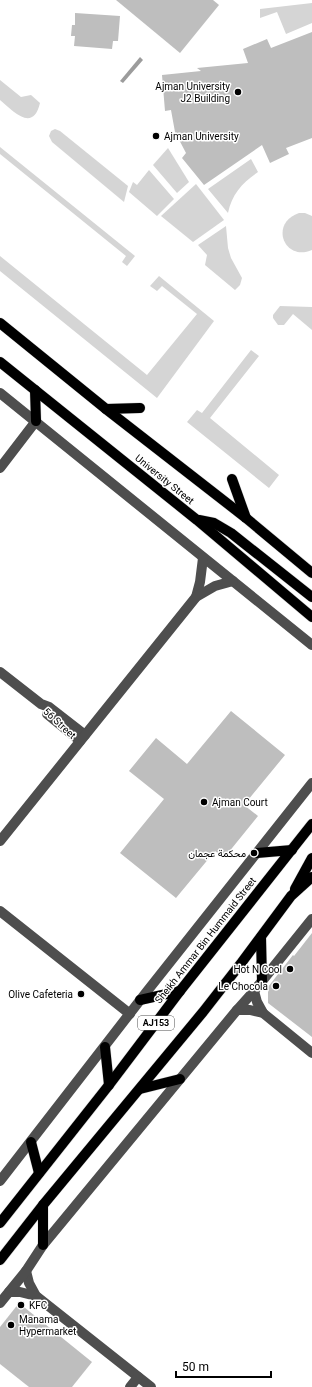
<svg xmlns="http://www.w3.org/2000/svg" width="312" height="1387" font-family="Roboto,Vazirmatn,sans-serif">
  <rect width="100%" height="100%" fill="#fff"/>
  <g fill="#d5d5d5">
    <polygon points="312,3 312,23 286,34 277,12 260,18 260,9"/>
    <path d="M 0,80 L 21,97 L 31,95 L 40,103 C 33,133 13,111 0,100 Z"/>
    <polygon points="55,129 60,131 128,186 124,202 52,142 49,136 51,131"/>
    <polygon points="0,147 135,256 127,266 122,262 126,256 0,154"/>
    <polygon points="168,148 189,182 177,193 153,165"/>
    <path d="M 251,159 L 258,172 C 242,183 232,194 228,213 L 208,189 Z"/>
    <polygon points="149,170 174,199 157,216 129,192 133,182 137,185"/>
    <polygon points="196,184 224,220 193,242 161,216"/>
    <path d="M 299,213 L 305,213 L 312,216 L 312,250 C 284,262 269,223 299,213 Z"/>
    <polygon points="226,226 228,248 231,258 242,278 240,285 235,290 205,265 207,255 198,245"/>
    <polygon points="0,256 147,375 197,314 162,286 157,291 150,286 159,276 214,321 157,398 0,271"/>
    <polygon points="280,306 312,307 312,330 293,314 284,325 278,325 273,318 273,315"/>
    <polygon points="251,350 259,356 210,418 279,475 269,488 187,422 197,410 202,413"/>
  </g>
  <polygon fill="#9c9c9c" points="140,57 143,60 123,83 120,81"/>
  <g fill="#bebebe">
    <polygon points="116,0 213,0 219,5 180,53"/>
    <polygon points="75,13 120,16 118,41 113,41 112,49 74,46 75,36 71,36 72,25 75,25"/>
    <polygon points="312,32 312,138 286,148 289,154 270,163 262,145 204,185 182,158 186,153 175,132 171,110 165,111 162,75 201,71 197,68 248,63 243,49 267,39 271,48"/>
    <polygon points="231,711 285,755 244,805 258,816 224,858 215,851 176,898 120,853 164,799 129,771 156,738 187,764"/>
    <polygon points="312,933 312,1037 268,1003 268,987 293,955 294,956"/>
    <polygon points="19,1303 92,1362 72,1387 29,1387 0,1364 0,1327"/>
  </g>
  <g fill="none" stroke-linecap="round" stroke-linejoin="round">
    <g stroke="#dbdbdb" stroke-width="11">
      <g id="major">
        <polyline points="0,323 106,409 246,518 312,573"/>
        <polyline points="0,362 197,520 312,617"/>
        <polyline points="35,390 36,421"/>
        <polyline points="106,409 140,408"/>
        <polyline points="232,479 246,518"/>
        <polyline points="199,520 214,523 231,533 312,597"/>
        <polyline points="257,853 292,850"/>
        <polyline points="295,889 312,858"/>
        <polyline points="261,937 262,981"/>
        <polyline points="140,1000 180,991"/>
        <polyline points="105,1047 109,1085"/>
        <polyline points="140,1089 180,1079"/>
        <polyline points="31,1142 39,1173"/>
        <polyline points="0,1223 109,1085 180,991 312,824"/>
        <polyline points="43,1245 43,1205"/>
        <polyline points="0,1260 43,1205 203,1012 242,962 291,896 312,877"/>
      </g>
    </g>
    <g stroke="#4e4e4e" stroke-width="10">
      <path d="M 0,393 C 104,477 208,561 312,645"/>
      <polyline points="0,468 36,421"/>
      <polyline points="196,597 200,582 203,558"/>
      <polyline points="0,672 41,704 49,707 85,735"/>
      <polyline points="47,714 80,741"/>
      <polyline points="0,841 196,597 215,586 233,581"/>
      <polyline points="0,911 130,1014"/>
      <polyline points="254,991 257,1002 263,1013"/>
      <polyline points="237,1010 250,1010 263,1013 312,1053"/>
      <polyline points="0,1181 148,990 312,783"/>
      <polyline points="26,1271 29,1283 36,1296 151,1387"/>
      <polyline points="9,1292 20,1292 36,1296"/>
      <polyline points="0,1303 26,1271 43,1245 237,1010 254,991 312,919"/>
      <polyline points="130,1387 138,1377"/>
    </g>
    <use href="#major" stroke="#000" stroke-width="10"/>
  </g>
  <g fill="#000" stroke="#fff" stroke-width="1.5">
    <circle cx="238" cy="92" r="4"/>
    <circle cx="156" cy="136" r="4"/>
    <circle cx="204" cy="802" r="4"/>
    <circle cx="254" cy="853" r="4"/>
    <circle cx="290" cy="969" r="4"/>
    <circle cx="276" cy="986" r="4"/>
    <circle cx="81" cy="994" r="4"/>
    <circle cx="21" cy="1305" r="4"/>
    <circle cx="11" cy="1325" r="4"/>
  </g>
  <g text-anchor="middle" stroke-width="3" stroke-linejoin="round" paint-order="stroke">
    <rect fill="#fff" stroke="#4c4c4c" stroke-width="1" x="138" y="1016" width="36" height="14" rx="3"/>
    <g font-size="9" font-weight="bold" fill="#000">
      <text x="156" y="1026">AJ153</text>
    </g>
    <g font-size="10" fill="#000" stroke="#fff" text-anchor="end">
      <text x="230" y="90">Ajman University<tspan x="230" dy="12">J2 Building</tspan></text>
      <text x="164" y="140" text-anchor="start">Ajman University</text>
      <text x="212" y="806" text-anchor="start">Ajman Court</text>
      <text x="246" y="857">محكمة عجمان</text>
      <text x="282" y="973">Hot N Cool</text>
      <text x="268" y="990">Le Chocola</text>
      <text x="73" y="998">Olive Cafeteria</text>
      <text x="29" y="1309" text-anchor="start">KFC</text>
      <text x="19" y="1323" text-anchor="start">Manama<tspan x="19" dy="12">Hypermarket</tspan></text>
    </g>
    <g font-size="10" fill="#000" stroke="#fff">
      <text transform="translate(165 479) rotate(39)" y="4">University Street</text>
      <text transform="translate(60 723) rotate(43)" y="4">56 Street</text>
      <text transform="translate(205 940) rotate(-52)" y="4">Sheikh Ammar Bin Hummaid Street</text>
    </g>
  </g>
  <path d="M176 1371v6h95v-6" fill="none" stroke="#000000" stroke-width="2"/>
  <text x="182" y="1371" font-size="12" fill="#000000" stroke="#ffffff" stroke-width="3" paint-order="stroke">50 m</text>
</svg>
